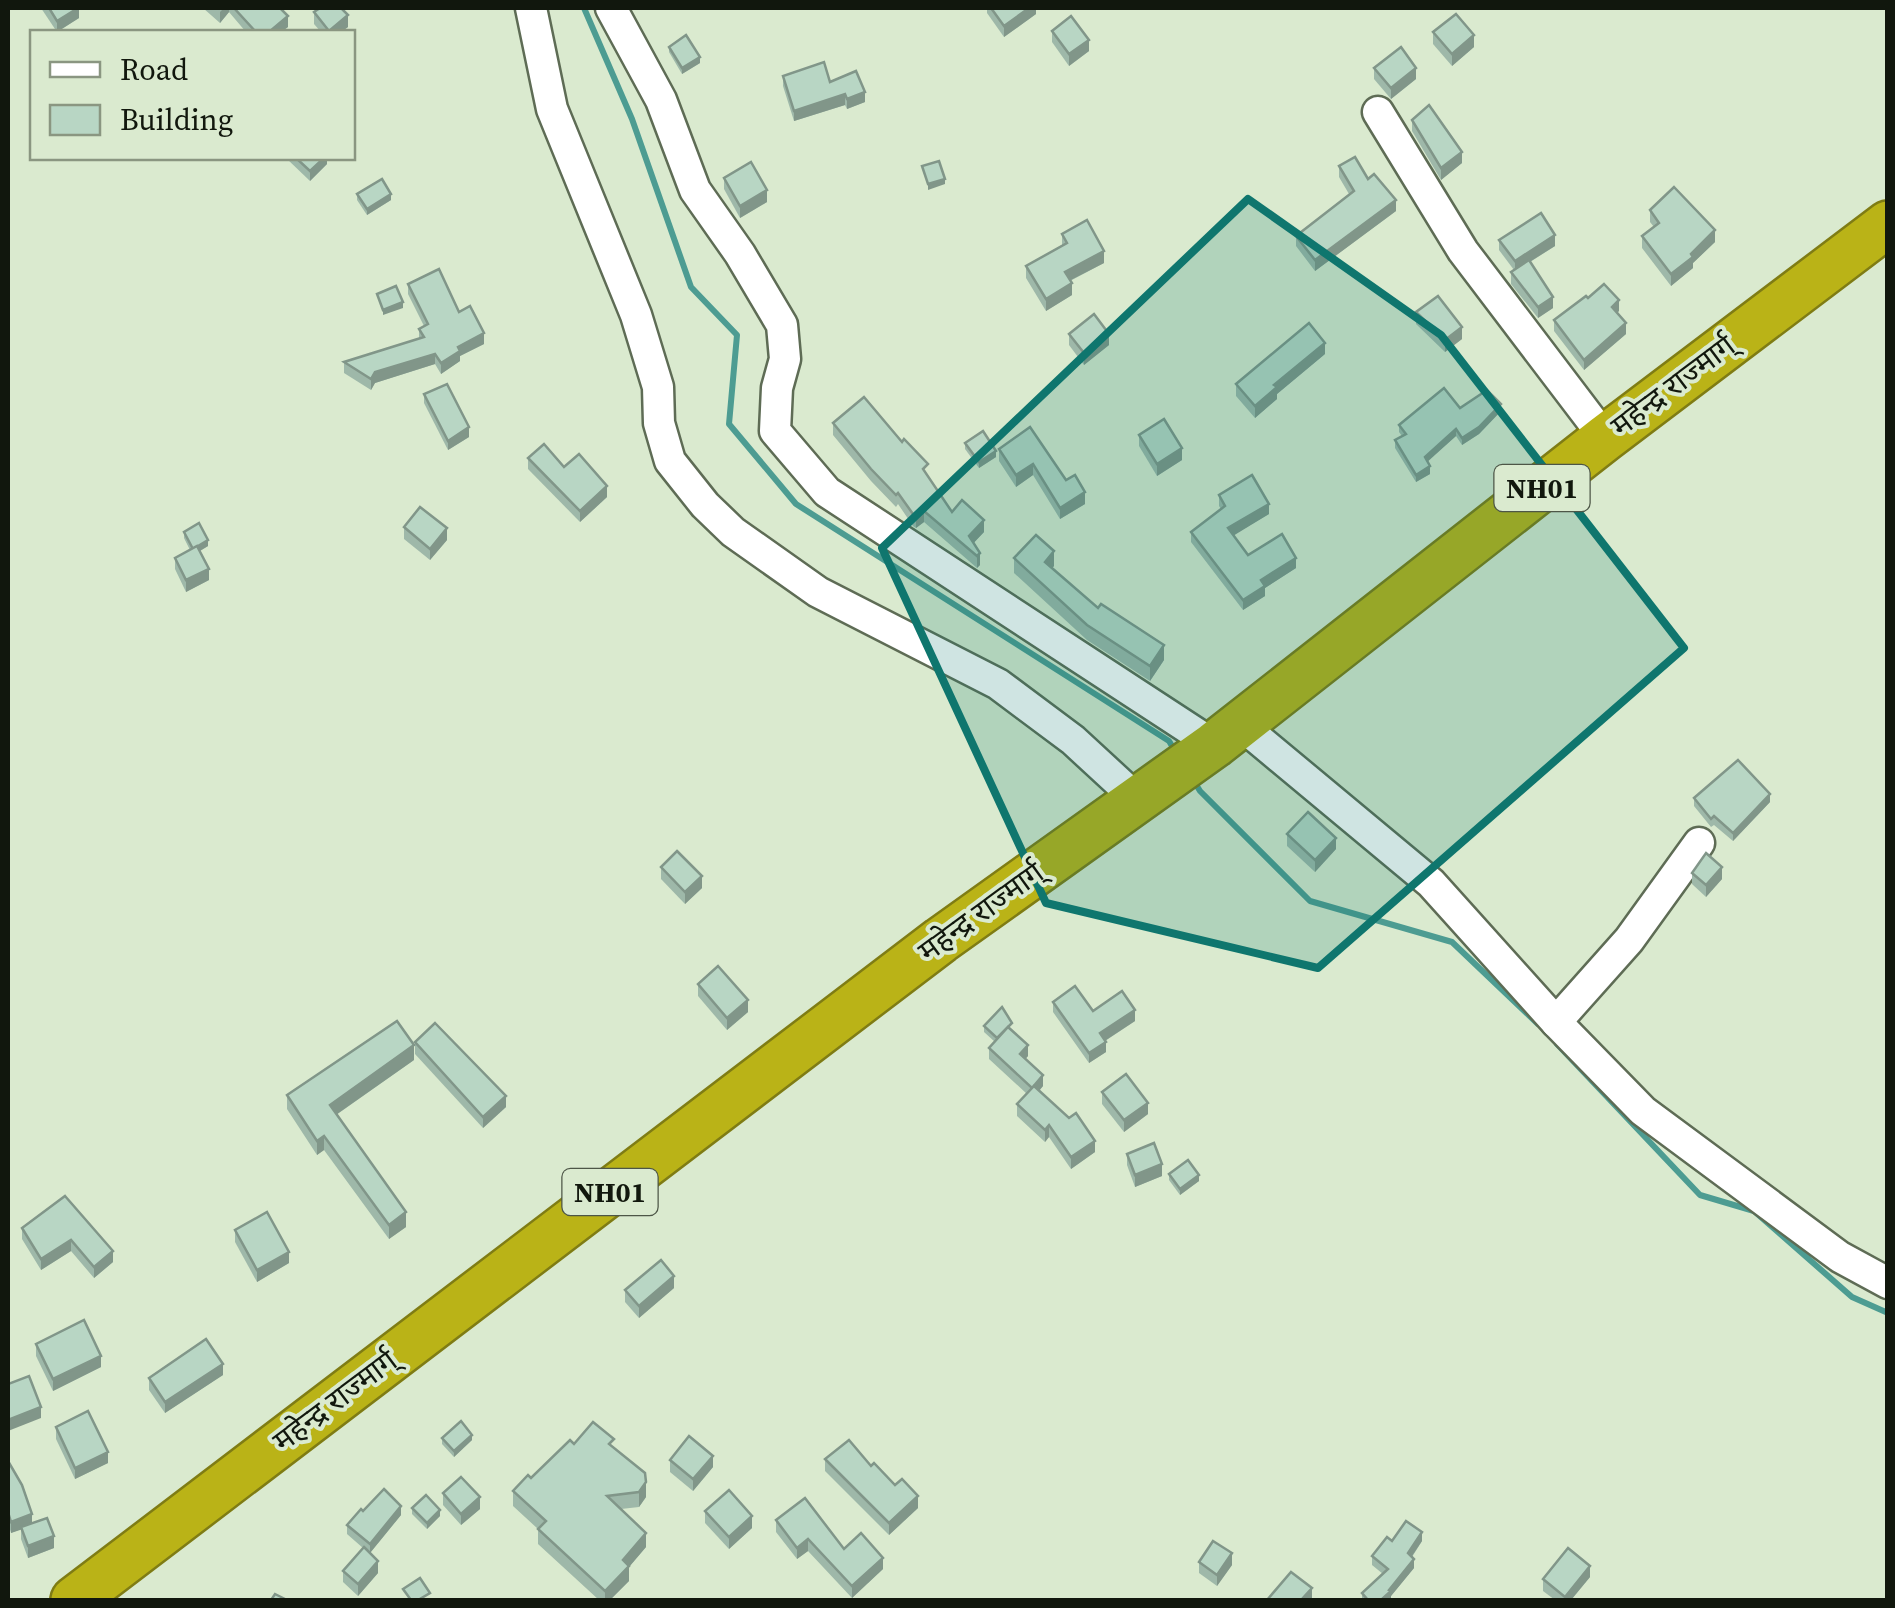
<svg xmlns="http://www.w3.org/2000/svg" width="1895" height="1608" font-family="'Source Serif 4','Noto Sans Devanagari',serif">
  <rect width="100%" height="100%" fill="#daeacf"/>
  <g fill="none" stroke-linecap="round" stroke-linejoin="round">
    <g stroke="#4d9c92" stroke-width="6">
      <polyline points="584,8 632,119 691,287 737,335 729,424 796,504 1169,741 1175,751"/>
      <polyline points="1192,778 1200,791 1310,901 1452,942 1538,1024"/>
      <polyline points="1557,1044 1700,1195 1754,1211 1852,1297 1888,1313"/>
    </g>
    <g stroke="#5e6c55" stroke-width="35">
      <g id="minor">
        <polyline points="531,8 552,109 636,315 658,387 659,423 670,461 705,505 733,532 818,592 998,684 1073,740 1138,800"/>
        <polyline points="611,8 661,100 695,190 740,254 782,325 785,359 777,388 775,431 827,492 1214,745"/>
        <polyline points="1378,112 1463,251 1605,438"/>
        <polyline points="1240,724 1431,883 1556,1022 1643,1111 1840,1257 1888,1283"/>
        <polyline points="1556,1022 1629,940 1699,843"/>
      </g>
    </g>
    <g stroke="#7f7c14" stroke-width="50">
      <polyline id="highway" points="74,1600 941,940 1214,745 1605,438 1888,224"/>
    </g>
    <use href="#minor" stroke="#fff" stroke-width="30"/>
    <use href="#highway" stroke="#bab317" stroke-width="45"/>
  </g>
  <g fill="#9eb8a9">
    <polygon points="41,8 79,8 79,18 57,32"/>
    <polygon points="203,8 280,8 288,27 281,32 246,32 229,12 220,23"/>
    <polygon points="987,8 1036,8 1036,14 1004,37 987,13"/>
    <polygon points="314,12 348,27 341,32 321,32 314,24"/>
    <polygon points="1052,31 1089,51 1069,66 1052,42"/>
    <polygon points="1433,32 1474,47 1452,66 1433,44"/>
    <polygon points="669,47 700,63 682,74 669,52"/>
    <polygon points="1374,68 1416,79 1391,99 1374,79"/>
    <polygon points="783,76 830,82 865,102 847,109 845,105 794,121 783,86"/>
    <polygon points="1412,120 1462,163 1441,180 1412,131"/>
    <polygon points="286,158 327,158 327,164 310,181"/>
    <polygon points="1339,166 1368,179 1396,211 1315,271 1296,246 1296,236 1349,194 1339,177"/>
    <polygon points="724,178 767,202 740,218 724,189"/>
    <polygon points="357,194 391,200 367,215 357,200"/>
    <polygon points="1650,210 1715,242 1693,263 1693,268 1671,286 1642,248 1642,236 1654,227 1650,222"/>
    <polygon points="1062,234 1104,263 1070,281 1072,295 1046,311 1026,278 1026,266 1062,245"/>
    <polygon points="1499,240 1555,246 1530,262 1553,308 1538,318 1511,284 1511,272 1514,270 1499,250"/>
    <polygon points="408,284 459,312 484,344 460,356 460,361 441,374 435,364 375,383 371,390 344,373 344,362 419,339 419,329 424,326 408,294"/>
    <polygon points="1619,311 1617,313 1626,334 1584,370 1554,331 1554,320"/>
    <polygon points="1416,312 1462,339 1445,352 1416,324"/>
    <polygon points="1069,334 1109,345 1084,365 1069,345"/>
    <polygon points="1325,354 1277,394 1277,399 1255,418 1236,396 1236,384"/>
    <polygon points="424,394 469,437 448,450 424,403"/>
    <polygon points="1460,408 1501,411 1479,434 1462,445 1456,436 1427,461 1430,474 1416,482 1395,448 1395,440 1402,436 1399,432 1399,425"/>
    <polygon points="833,423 928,476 952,512 984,532 973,543 980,565 977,568 924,522 916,528 913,526 898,504 896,507 871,481 833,435"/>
    <polygon points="1139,435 1182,460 1157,476 1139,446"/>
    <polygon points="965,443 996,457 979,468 965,449"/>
    <polygon points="999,449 1066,480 1085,504 1060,519 1033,475 1016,487 999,461"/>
    <polygon points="528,458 564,467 607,497 580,522 528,469"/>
    <polygon points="1219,495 1269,514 1233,535 1248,555 1296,568 1265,588 1265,596 1243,610 1191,542 1191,532 1221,509 1219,506"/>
    <polygon points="404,527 447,540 430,560 404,539"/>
    <polygon points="184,532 208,546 200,551 209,580 186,592 175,569 175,558 190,550 184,538"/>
    <polygon points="1014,558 1054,566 1052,568 1098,608 1164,660 1150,681 1087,640 1014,573"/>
    <polygon points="1694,798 1770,802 1733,841 1714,825 1711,827 1694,806"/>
    <polygon points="1287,834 1336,849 1315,872 1287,846"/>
    <polygon points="661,867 702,888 685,904 661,879"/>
    <polygon points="1692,873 1722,879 1706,897 1692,884"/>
    <polygon points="698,984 748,1012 727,1030 698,996"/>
    <polygon points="1053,1002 1093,1011 1135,1021 1105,1041 1106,1052 1089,1063 1053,1012"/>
    <polygon points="984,1026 1012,1029 1011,1030 1028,1056 1025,1059 1043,1086 1039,1091 1095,1152 1071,1169 1049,1137 1045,1142 1017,1116 1017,1104 1027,1094 989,1059 989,1048 995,1042 984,1032"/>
    <polygon points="415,1042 506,1107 483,1128 415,1054"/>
    <polygon points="414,1060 336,1115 406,1227 389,1239 324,1150 317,1155 287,1109 287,1095"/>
    <polygon points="1102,1092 1148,1114 1124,1132 1102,1104"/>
    <polygon points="1127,1154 1162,1176 1135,1187 1127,1165"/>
    <polygon points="1169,1174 1199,1181 1180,1195 1169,1180"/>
    <polygon points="65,1196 113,1262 94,1278 71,1251 41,1270 22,1239 22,1228"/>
    <polygon points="235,1230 289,1263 257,1282 235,1242"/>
    <polygon points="674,1288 639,1318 625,1302 625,1290"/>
    <polygon points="36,1344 101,1367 53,1391 36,1356"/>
    <polygon points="223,1375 165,1413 149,1390 149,1378"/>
    <polygon points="56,1427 108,1463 75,1479 56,1439"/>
    <polygon points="442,1438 472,1440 454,1457 442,1444"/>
    <polygon points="574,1444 614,1448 646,1497 639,1507 621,1509 646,1547 629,1567 629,1581 610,1600 599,1600 538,1544 538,1529 513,1506 513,1491"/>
    <polygon points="825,1459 918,1508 889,1535 825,1471"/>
    <polygon points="670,1460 713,1467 693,1491 670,1472"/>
    <polygon points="8,1461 32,1523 54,1548 28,1558 21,1539 21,1529 11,1533 8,1523"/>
    <polygon points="443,1493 480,1509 461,1525 443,1505"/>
    <polygon points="412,1508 440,1516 427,1529 412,1514"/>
    <polygon points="363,1511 401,1515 370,1553 378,1573 358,1596 343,1582 343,1571 363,1548 347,1534 347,1525"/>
    <polygon points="705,1511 752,1528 729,1549 705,1523"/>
    <polygon points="776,1520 844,1549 883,1569 852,1598 808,1551 797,1559 776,1532"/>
    <polygon points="1392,1541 1422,1541 1412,1557 1414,1568 1391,1596 1391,1600 1362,1600 1362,1593 1383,1574 1372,1565 1372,1556"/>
    <polygon points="1199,1562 1232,1565 1217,1586 1199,1573"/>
    <polygon points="1590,1577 1571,1600 1555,1600 1543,1591 1543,1579"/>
  </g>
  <g fill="#819689">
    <polygon points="79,8 79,18 57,32 57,21"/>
    <polygon points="224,8 229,8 229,12 220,23 220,12"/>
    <polygon points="1029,8 1036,8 1036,14 1004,37 1004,26"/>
    <polygon points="348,15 348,27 341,32 329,32 329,31"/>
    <polygon points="288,16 288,27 281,32 269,32"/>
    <polygon points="1474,35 1474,47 1452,66 1452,54"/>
    <polygon points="1089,40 1089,51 1069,66 1069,54"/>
    <polygon points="700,57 700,63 682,74 682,68"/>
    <polygon points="1416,68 1416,79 1391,99 1391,88"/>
    <polygon points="865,92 865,102 847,109 847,99"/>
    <polygon points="845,94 845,105 794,121 794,111"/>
    <polygon points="1462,152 1462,163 1441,180 1441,168"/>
    <polygon points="324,158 327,158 327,164 310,181 310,171"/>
    <polygon points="945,179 945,184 928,190 928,184"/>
    <polygon points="767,190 767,202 740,218 740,206"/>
    <polygon points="391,194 391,200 367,215 367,209"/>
    <polygon points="1396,200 1396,211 1315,271 1315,260"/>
    <polygon points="1715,230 1715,242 1693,263 1693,268 1671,286 1671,274"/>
    <polygon points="1555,235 1555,246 1515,271 1515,261"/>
    <polygon points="1104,251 1104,263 1065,283 1065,272"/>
    <polygon points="1072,283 1072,295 1046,311 1046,299"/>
    <polygon points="1553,297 1553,308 1538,318 1538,307"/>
    <polygon points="1619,300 1619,311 1612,317 1612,307"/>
    <polygon points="403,302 403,308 383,315 383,310"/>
    <polygon points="1626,323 1626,334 1584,370 1584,360"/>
    <polygon points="1462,327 1462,339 1445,352 1445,340"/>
    <polygon points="484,333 484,344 460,356 460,361 441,374 441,363 458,347"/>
    <polygon points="1109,334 1109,345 1084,365 1084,353"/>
    <polygon points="1325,343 1325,354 1277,394 1277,399 1255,418 1255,406 1274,385"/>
    <polygon points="435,354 435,364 375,383 371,390 371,379 375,372"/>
    <polygon points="1501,404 1501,411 1479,434 1462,445 1462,438"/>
    <polygon points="469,427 469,437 448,450 448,441"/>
    <polygon points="1456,429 1456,436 1425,464 1425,457"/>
    <polygon points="1182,448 1182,460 1157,476 1157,464"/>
    <polygon points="996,451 996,457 979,468 979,462"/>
    <polygon points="1033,464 1033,475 1016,487 1016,475"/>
    <polygon points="1430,466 1430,474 1416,482 1416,475"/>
    <polygon points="607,486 607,497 580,522 580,511"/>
    <polygon points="1085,492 1085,504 1060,519 1060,508"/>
    <polygon points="1269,504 1269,514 1228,539 1228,528"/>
    <polygon points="924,511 924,522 916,528 916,516"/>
    <polygon points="984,520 984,532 969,548 969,536"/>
    <polygon points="447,528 447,540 430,560 430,549"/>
    <polygon points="208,540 208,546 193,555 193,549"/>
    <polygon points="1054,551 1054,566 1045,576 1045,562"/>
    <polygon points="980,553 980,565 977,568 977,556"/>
    <polygon points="1296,558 1296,568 1265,588 1265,596 1243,610 1243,600 1261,580"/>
    <polygon points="209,569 209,580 186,592 186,580"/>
    <polygon points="1164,645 1164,660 1150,681 1150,666"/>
    <polygon points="1770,794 1770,802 1733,841 1733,833"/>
    <polygon points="1336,838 1336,849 1315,872 1315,860"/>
    <polygon points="1722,867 1722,879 1706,897 1706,885"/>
    <polygon points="702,876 702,888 685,904 685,892"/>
    <polygon points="748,1000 748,1012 727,1030 727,1018"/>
    <polygon points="1135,1010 1135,1021 1100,1044 1100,1033"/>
    <polygon points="1106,1042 1106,1052 1089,1063 1089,1053"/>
    <polygon points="414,1045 414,1060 330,1119 330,1105"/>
    <polygon points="1028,1045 1028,1056 1020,1065 1020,1054"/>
    <polygon points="1043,1075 1043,1086 1032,1099 1032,1088"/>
    <polygon points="506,1096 506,1107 483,1128 483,1117"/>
    <polygon points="1148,1103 1148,1114 1124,1132 1124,1120"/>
    <polygon points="1049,1125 1049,1137 1045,1142 1045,1130"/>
    <polygon points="324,1136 324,1150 317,1155 317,1141"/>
    <polygon points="1095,1141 1095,1152 1071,1169 1071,1157"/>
    <polygon points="1162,1164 1162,1176 1135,1187 1135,1175"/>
    <polygon points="1199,1175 1199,1181 1180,1195 1180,1189"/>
    <polygon points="406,1212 406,1227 389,1239 389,1225"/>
    <polygon points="71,1240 71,1251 41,1270 41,1259"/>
    <polygon points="113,1251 113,1262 94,1278 94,1267"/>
    <polygon points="289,1252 289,1263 257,1282 257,1270"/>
    <polygon points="674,1276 674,1288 639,1318 639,1306"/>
    <polygon points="101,1356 101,1367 53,1391 53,1379"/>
    <polygon points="223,1364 223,1375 165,1413 165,1402"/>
    <polygon points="41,1407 41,1418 8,1431 8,1420"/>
    <polygon points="472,1435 472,1440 454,1457 454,1451"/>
    <polygon points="108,1452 108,1463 75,1479 75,1468"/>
    <polygon points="713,1456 713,1467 693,1491 693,1479"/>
    <polygon points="646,1482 646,1497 639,1507 639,1492"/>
    <polygon points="918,1496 918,1508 889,1535 889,1523"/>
    <polygon points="480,1497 480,1509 461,1525 461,1514"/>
    <polygon points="401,1506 401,1515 370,1553 370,1544"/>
    <polygon points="440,1510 440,1516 427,1529 427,1523"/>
    <polygon points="32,1514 32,1526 11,1533 11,1522"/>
    <polygon points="752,1516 752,1528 729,1549 729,1537"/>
    <polygon points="1422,1532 1422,1541 1408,1562 1408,1553"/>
    <polygon points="646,1533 646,1547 629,1567 629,1581 610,1600 605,1600 605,1591 623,1560"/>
    <polygon points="54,1536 54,1548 28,1558 28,1546"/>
    <polygon points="808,1539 808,1551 797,1559 797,1548"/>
    <polygon points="1232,1553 1232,1565 1217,1586 1217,1575"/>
    <polygon points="883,1558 883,1569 852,1598 852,1586"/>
    <polygon points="1414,1559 1414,1568 1391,1596 1391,1600 1381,1600"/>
    <polygon points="378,1561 378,1573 358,1596 358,1584"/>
    <polygon points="1590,1566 1590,1577 1571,1600 1565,1600 1565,1597"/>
    <polygon points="1312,1588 1312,1600 1301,1600"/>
  </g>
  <g fill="#b8d6c4" stroke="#819689" stroke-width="2.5">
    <polygon points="49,8 78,8 57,21"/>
    <polygon points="234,8 280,8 288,16 269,32 256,32"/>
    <polygon points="320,8 341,8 348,15 329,31 314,12"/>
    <polygon points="991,8 1029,8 1004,26"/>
    <polygon points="1456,14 1474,35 1452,54 1433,32"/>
    <polygon points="1071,16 1089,40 1069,54 1052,31"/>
    <polygon points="686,35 700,57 682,68 669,47"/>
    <polygon points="1401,47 1416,68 1391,88 1374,68"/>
    <polygon points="824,62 830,82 856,71 865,92 847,99 845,94 794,111 783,76"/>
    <polygon points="1429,105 1462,152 1441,168 1412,120"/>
    <polygon points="1355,157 1368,179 1374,174 1396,200 1315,260 1296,236 1354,191 1339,166"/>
    <polygon points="296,158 324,158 310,171"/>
    <polygon points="939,161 945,179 928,184 922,166"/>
    <polygon points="751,162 767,190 740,206 724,178"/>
    <polygon points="382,179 391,194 367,209 357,194"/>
    <polygon points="1674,187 1715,230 1691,254 1693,257 1671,274 1642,236 1659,223 1650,210"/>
    <polygon points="1541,213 1555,235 1515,261 1499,240"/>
    <polygon points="1087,220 1104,251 1065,272 1072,283 1046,299 1026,266 1067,243 1062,234"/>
    <polygon points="1529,260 1553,297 1538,307 1511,272"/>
    <polygon points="439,269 459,312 470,306 484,333 458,347 460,351 441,363 435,354 375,372 371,379 344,362 424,337 419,329 428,324 408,284"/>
    <polygon points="1604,284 1619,300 1612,307 1626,323 1584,360 1554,320 1586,296 1588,298"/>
    <polygon points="396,286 403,302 383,310 377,294"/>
    <polygon points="1438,296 1462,327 1445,340 1416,312"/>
    <polygon points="1094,314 1109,334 1084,353 1069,334"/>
    <polygon points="1309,323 1325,343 1274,385 1277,387 1255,406 1236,384"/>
    <polygon points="447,384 469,427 448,441 424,394"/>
    <polygon points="1444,388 1460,408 1487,390 1501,404 1479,427 1462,438 1456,429 1425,457 1430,466 1416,475 1395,440 1406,434 1399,425"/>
    <polygon points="864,397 902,442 904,439 928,464 923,469 952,512 962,500 984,520 969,536 980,553 977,556 924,511 916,516 913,514 898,493 896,495 871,469 833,423"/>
    <polygon points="1164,419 1182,448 1157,464 1139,435"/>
    <polygon points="1030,427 1066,480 1075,475 1085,492 1060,508 1033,464 1016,475 999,449"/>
    <polygon points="983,431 996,451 979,462 965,443"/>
    <polygon points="544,444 564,467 579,454 607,486 580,511 528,458"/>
    <polygon points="1252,475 1269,504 1228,528 1248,555 1282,534 1296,558 1261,580 1265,586 1243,600 1191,532 1225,506 1219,495"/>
    <polygon points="420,507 447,528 430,549 404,527"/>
    <polygon points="199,523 208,540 193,549 184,532"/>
    <polygon points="1036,535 1054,551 1045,562 1098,608 1101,604 1164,645 1150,666 1087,625 1014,558"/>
    <polygon points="197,546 209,569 186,580 175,558"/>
    <polygon points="1738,760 1770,794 1733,833 1714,816 1711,819 1694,798"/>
    <polygon points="1308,812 1336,838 1315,860 1287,834"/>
    <polygon points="677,851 702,876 685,892 661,867"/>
    <polygon points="1706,853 1722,867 1706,885 1692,873"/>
    <polygon points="718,966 748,1000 727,1018 698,984"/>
    <polygon points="1075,986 1093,1011 1122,991 1135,1010 1100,1033 1106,1042 1089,1053 1053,1002"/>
    <polygon points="1002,1007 1012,1023 997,1038 984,1026"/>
    <polygon points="397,1021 414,1045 330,1105 406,1212 389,1225 324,1136 317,1141 287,1095"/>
    <polygon points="435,1023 506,1096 483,1117 415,1042"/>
    <polygon points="1008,1027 1028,1045 1020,1054 1043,1075 1032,1088 989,1048"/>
    <polygon points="1126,1074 1148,1103 1124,1120 1102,1092"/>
    <polygon points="1034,1086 1069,1118 1076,1113 1095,1141 1071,1157 1049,1125 1045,1130 1017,1104"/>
    <polygon points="1154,1143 1162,1164 1135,1175 1127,1154"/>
    <polygon points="1188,1160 1199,1175 1180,1189 1169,1174"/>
    <polygon points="65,1196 113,1251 94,1267 71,1240 41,1259 22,1228"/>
    <polygon points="267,1212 289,1252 257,1270 235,1230"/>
    <polygon points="661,1260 674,1276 639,1306 625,1290"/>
    <polygon points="84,1320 101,1356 53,1379 36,1344"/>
    <polygon points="206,1339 223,1364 165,1402 149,1378"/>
    <polygon points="29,1376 41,1407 8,1420 8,1384"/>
    <polygon points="88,1411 108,1452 75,1468 56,1427"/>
    <polygon points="461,1421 472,1435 454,1451 442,1438"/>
    <polygon points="593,1422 614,1439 609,1444 645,1473 646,1482 639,1492 607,1496 646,1533 623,1560 629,1566 605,1591 538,1529 546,1521 513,1491 528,1475 531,1478 570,1440 574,1444"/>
    <polygon points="689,1436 713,1456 693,1479 670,1460"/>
    <polygon points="849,1440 871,1466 874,1463 895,1485 902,1479 918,1496 889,1523 825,1459"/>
    <polygon points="8,1461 22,1485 32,1514 11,1522 8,1512"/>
    <polygon points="461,1477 480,1497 461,1514 443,1493"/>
    <polygon points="384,1489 401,1506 370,1544 347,1525 361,1509 363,1511"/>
    <polygon points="729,1490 752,1516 729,1537 705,1511"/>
    <polygon points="426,1495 440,1510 427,1523 412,1508"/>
    <polygon points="805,1498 844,1549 861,1533 883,1558 852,1586 808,1539 797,1548 776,1520"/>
    <polygon points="47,1518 54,1536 28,1546 21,1527"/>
    <polygon points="1406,1521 1422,1532 1408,1553 1414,1559 1389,1590 1391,1591 1381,1600 1368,1600 1362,1593 1388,1569 1372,1556 1387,1537 1392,1541"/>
    <polygon points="1213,1541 1232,1553 1217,1575 1199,1562"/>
    <polygon points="364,1547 378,1561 358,1584 343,1571"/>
    <polygon points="1568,1548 1590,1566 1565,1597 1543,1579"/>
    <polygon points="1291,1572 1312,1588 1301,1600 1267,1600"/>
    <polygon points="420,1578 430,1593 418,1600 411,1600 403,1589"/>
    <polygon points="275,1594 287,1600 271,1600"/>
  </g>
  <path fill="#0f766e" fill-opacity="0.2" stroke="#0f766e" stroke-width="8" stroke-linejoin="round" d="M 1248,199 L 1441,335 L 1684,648 L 1318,968 L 1046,903 L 882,548 Z"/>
  <g text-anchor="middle" stroke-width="8" stroke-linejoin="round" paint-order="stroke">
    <g fill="#daeacf" stroke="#4d5647" stroke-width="2.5">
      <rect x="1494.5" y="465" width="95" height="46" rx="8"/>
      <rect x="562.5" y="1169" width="95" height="46" rx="8"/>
    </g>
    <g font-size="28" font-weight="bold" fill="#11170d">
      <text x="1542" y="498">NH01</text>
      <text x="610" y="1202">NH01</text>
    </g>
    <g font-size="30" fill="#11170d" stroke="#daeacf">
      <text transform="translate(1673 386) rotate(-37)" y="10">महेन्द्र राज्मार्ग्</text>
      <text transform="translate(981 912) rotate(-36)" y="10">महेन्द्र राज्मार्ग्</text>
      <text transform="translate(335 1401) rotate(-37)" y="10">महेन्द्र राज्मार्ग्</text>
    </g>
  </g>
  <rect width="1895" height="1608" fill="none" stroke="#11170d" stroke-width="20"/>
  <rect x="30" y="30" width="325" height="130" fill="#daeacf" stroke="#8a9681" stroke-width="2.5"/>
  <rect x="50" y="62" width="50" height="15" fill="#ffffff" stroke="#8a9681" stroke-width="2.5"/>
  <text x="120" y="80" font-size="30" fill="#11170d">Road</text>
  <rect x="50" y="105" width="50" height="30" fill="#b8d6c4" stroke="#8a9681" stroke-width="2.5"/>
  <text x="120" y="130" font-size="30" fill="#11170d">Building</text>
</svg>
